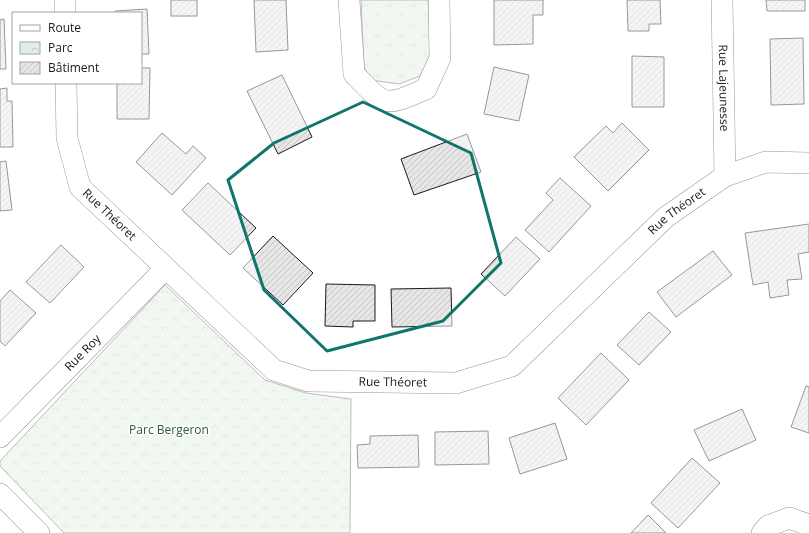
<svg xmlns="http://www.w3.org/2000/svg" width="809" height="533" font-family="'Open Sans',sans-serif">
  <defs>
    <pattern id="grass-tufts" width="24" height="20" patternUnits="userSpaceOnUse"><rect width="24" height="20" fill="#e0efe3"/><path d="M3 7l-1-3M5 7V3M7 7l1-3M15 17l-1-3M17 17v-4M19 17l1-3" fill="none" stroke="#c0ccc2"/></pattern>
    <pattern id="park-crowns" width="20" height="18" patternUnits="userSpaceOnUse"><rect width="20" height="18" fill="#e0efe3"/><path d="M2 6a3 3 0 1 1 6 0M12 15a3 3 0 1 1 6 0" fill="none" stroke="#c0ccc2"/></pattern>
    <pattern id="building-hatch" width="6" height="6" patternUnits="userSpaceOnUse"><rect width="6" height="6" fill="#e6e6e6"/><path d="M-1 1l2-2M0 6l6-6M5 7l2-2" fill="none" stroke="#c5c5c5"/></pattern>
  </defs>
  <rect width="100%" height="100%" fill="#fff"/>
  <polygon fill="url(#grass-tufts)" stroke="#6a6a6a" points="361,0 428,0 431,54 420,76 399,84 371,80 364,67"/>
  <polygon fill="url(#park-crowns)" stroke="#6a6a6a" points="165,285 265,380 306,393 351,399 350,533 64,533 0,466 0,461"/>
  <g fill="url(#building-hatch)" stroke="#1a1a1a">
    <rect x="171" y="0" width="26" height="16"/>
    <polygon points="254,0 286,0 288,50 256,52"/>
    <polygon points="494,0 543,0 543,15 533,15 533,44 494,45"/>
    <polygon points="627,0 660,0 661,24 649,24 649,31 628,31"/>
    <polygon points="766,0 805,0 805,11 767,11"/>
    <polygon points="147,9 149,54 141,54 141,13 115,13 115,11"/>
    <polygon points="4,19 6,69 0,69 0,20"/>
    <polygon points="803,38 804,104 771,105 770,39"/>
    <polygon points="632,56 664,57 664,107 632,107"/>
    <polygon points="494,67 529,75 519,121 484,114"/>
    <polygon points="141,68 150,68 149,119 117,119 117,83 141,83"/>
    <polygon points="282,75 312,137 278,154 247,91"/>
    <polygon points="7,88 7,101 12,101 13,147 0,147 0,89"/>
    <polygon points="622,123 649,150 608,191 574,157 606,126 613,133"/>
    <polygon points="162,133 186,154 193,146 206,158 172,195 136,162"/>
    <polygon points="467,134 481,172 414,195 401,159"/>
    <polygon points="6,161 12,210 0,211 0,162"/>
    <polygon points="560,178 591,206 549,252 525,230 553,200 546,193"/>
    <polygon points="208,183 256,228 230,255 182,210"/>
    <polygon points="809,224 809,252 798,254 802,279 787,280 789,295 770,298 768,282 753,285 745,233"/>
    <polygon points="273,236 313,273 283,305 243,268"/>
    <polygon points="516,237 540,259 505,296 481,274"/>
    <polygon points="61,245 84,267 50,303 26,282"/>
    <polygon points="713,251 732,275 676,317 657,292"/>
    <polygon points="326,284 375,285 375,321 353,321 353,327 325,326"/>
    <polygon points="451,288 452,326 392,327 391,289"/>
    <polygon points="10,290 36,313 5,346 0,341 0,301"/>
    <polygon points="649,312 671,332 639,365 617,345"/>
    <polygon points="601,353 629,380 586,425 558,398"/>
    <polygon points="806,386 809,387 809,433 791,427"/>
    <polygon points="742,409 756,440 709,461 694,430"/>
    <polygon points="555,423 567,459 520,474 509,438"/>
    <polygon points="488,431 489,464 435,465 435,432"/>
    <polygon points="418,435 419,467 358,468 357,445 370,444 370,436"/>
    <polygon points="692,458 720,483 678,528 651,503"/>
    <polygon points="648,515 666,533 631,533"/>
  </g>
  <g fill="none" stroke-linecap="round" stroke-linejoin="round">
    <g stroke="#1a1a1a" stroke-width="22">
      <g id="minor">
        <polyline points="65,0 65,13"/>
        <path d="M 349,0 L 354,74 C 386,107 384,107 426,89 L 440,58 L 439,0"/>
        <path id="s1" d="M 722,0 L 725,176"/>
        <path id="s2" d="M 66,83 L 67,138 L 80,187 L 274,370 L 308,381 L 456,383 L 512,366 L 666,217 L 725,176 L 766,162 L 809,163"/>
        <path id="s3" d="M 0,437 L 165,269"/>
        <polyline points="0,494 39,533"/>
        <polyline points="762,533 768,526 789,518 809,525"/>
      </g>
    </g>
    <use href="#minor" stroke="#fff" stroke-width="21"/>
  </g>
  <path d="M0 0H809V533H0ZM 363,102 L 471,153 L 501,263 L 443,321 L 327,351 L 264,290 L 228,180 L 274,143 Z" fill="#fff" fill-opacity=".55" fill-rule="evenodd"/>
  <path fill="none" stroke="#0f766e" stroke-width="3" stroke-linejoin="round" d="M 363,102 L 471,153 L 501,263 L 443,321 L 327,351 L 264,290 L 228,180 L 274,143 Z"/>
  <g text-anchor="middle" stroke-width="3" stroke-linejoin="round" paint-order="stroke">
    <g font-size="12" fill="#1a1a1a" stroke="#fff">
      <text dy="4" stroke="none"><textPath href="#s1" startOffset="88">Rue Lajeunesse</textPath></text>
      <text dy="4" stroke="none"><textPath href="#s2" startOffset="841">Rue Théoret</textPath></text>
      <text dy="4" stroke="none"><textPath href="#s2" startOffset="146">Rue Théoret</textPath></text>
      <text dy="4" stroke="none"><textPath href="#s3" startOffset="118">Rue Roy</textPath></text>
      <text dy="4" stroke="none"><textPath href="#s2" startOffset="493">Rue Théoret</textPath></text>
    </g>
    <g font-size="12" fill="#2b5a34" stroke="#fff">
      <text x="169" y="434">Parc Bergeron</text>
    </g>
  </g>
  <rect x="12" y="12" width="130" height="72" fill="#ffffff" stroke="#a3a3a3"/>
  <rect x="20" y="25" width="20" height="6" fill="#ffffff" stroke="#a3a3a3"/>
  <text x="48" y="32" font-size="12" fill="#1a1a1a">Route</text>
  <rect x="20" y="42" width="20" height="12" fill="url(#park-crowns)" stroke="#a3a3a3"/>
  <text x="48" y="52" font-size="12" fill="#1a1a1a">Parc</text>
  <rect x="20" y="62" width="20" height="12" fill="url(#building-hatch)" stroke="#a3a3a3"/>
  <text x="48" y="72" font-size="12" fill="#1a1a1a">Bâtiment</text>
</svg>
